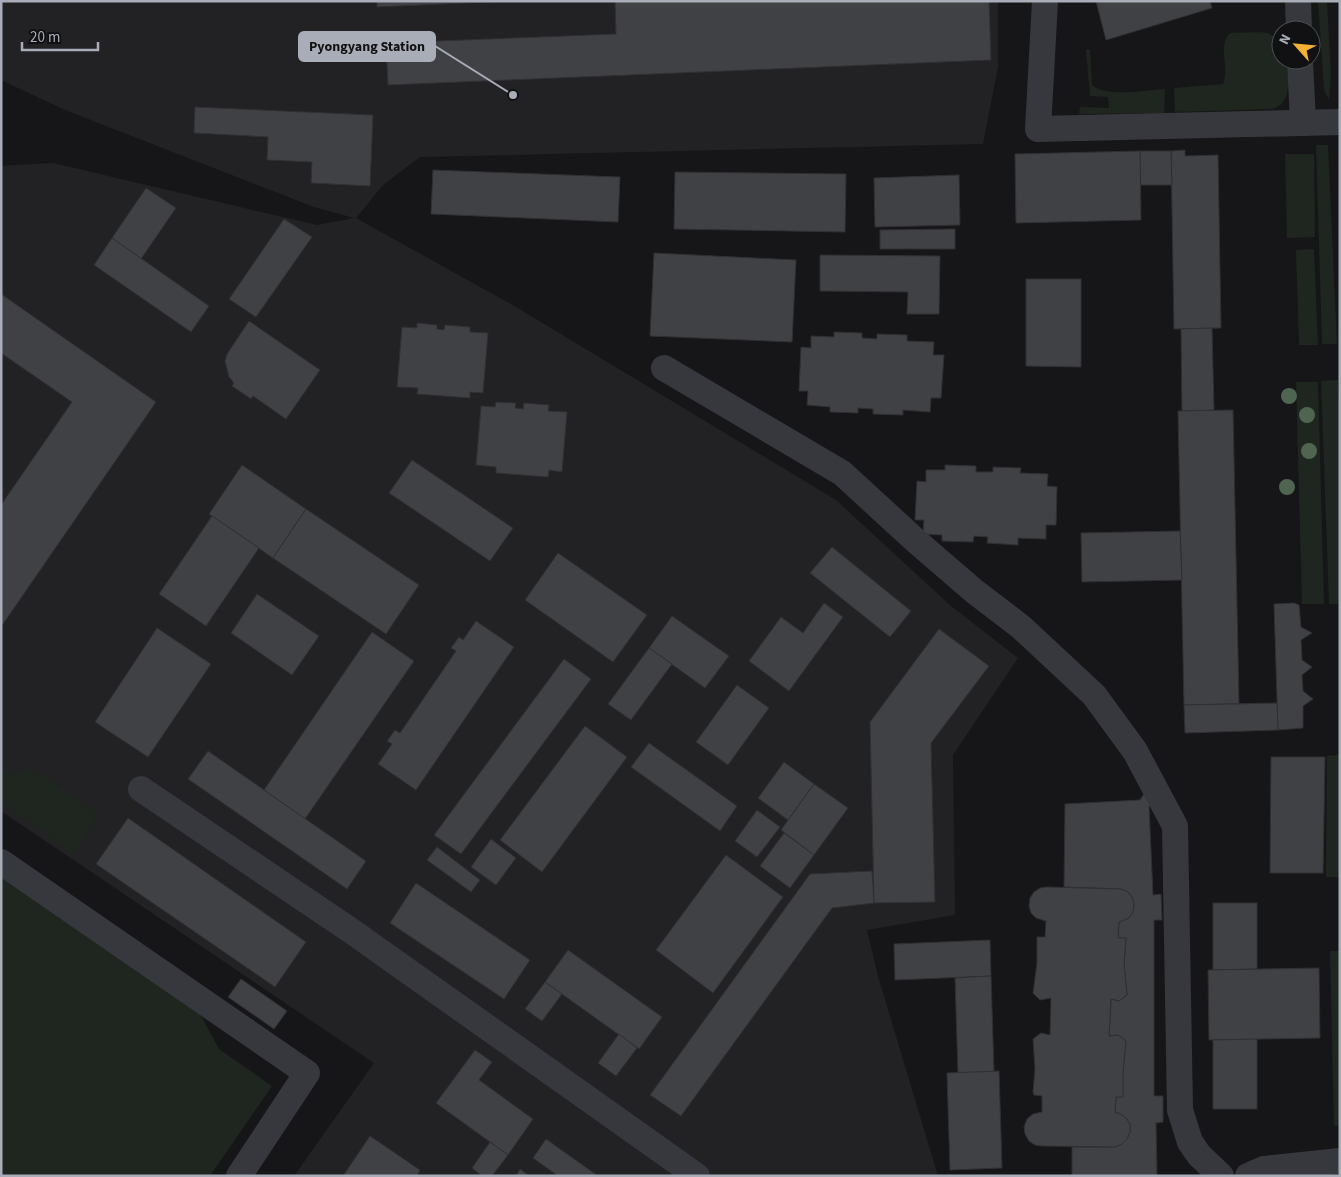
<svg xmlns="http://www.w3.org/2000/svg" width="1341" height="1177" font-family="'Source Sans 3',sans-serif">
  <rect width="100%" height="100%" fill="#161618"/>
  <polygon fill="#222225" points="1,1 998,1 998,67 983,144 420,157 383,185 356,218 511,304 836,500 951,606 1018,658 953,755 955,915 867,930 878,976 938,1176 294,1176 374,1063 1,811 1,166 53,163 317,225 354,218 314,207 65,110 1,80"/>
  <g fill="#1e261f">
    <polygon points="1318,1 1327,1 1331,76 1329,100 1324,90"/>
    <path d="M 1260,32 L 1268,33 L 1280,40 L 1281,60 L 1287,60 C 1288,78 1293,103 1272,109 L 1175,112 L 1174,88 L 1223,84 C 1230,68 1217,46 1230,33 Z"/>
    <path d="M 1086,49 L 1090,50 L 1092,85 C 1107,98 1145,90 1165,89 L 1164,113 L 1079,114 L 1080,107 L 1109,108 L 1108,97 L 1090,96 Z"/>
    <polygon points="1316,145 1328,145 1337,344 1322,344"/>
    <polygon points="1285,154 1314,154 1315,237 1287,238"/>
    <polygon points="1314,249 1318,345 1299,345 1296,250"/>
    <polygon points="1338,380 1340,429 1340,604 1329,604 1321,381"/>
    <polygon points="1296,382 1318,382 1324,604 1302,604"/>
    <polygon points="1340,755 1340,877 1326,877 1327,756"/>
    <polygon points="28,765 98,813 88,831 73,854 1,803 1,767 12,774 23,772"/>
    <polygon points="1,876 200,1014 219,1049 272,1086 210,1176 1,1176"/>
    <polygon points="1330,951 1340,951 1340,1125 1334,1126"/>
  </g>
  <g fill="#404145" stroke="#303034">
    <polygon points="377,1 509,1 377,7"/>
    <polygon points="615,1 989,1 991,60 388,85 386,43 616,34"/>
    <polygon points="1096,1 1210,1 1212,8 1106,40"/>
    <polygon points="195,107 373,115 370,186 311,183 312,162 267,160 268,137 194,133"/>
    <polygon points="1185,150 1185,156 1218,155 1221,328 1174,329 1171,151"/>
    <polygon points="1140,151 1171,151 1172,185 1140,185"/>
    <polygon points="1140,151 1141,220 1016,223 1015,154"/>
    <polygon points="433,170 620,177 618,222 431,214"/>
    <polygon points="675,172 846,174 845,232 674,229"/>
    <polygon points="959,175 960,225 875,227 874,178"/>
    <polygon points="146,188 176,208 141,259 112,238"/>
    <polygon points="284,219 312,237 256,317 229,299"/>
    <polygon points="955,229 955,249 880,249 880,230"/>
    <polygon points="112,238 209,306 191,332 94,265"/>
    <polygon points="654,253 796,260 792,342 650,336"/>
    <polygon points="820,255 940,256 939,314 907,314 908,292 820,291"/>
    <polygon points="1026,279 1081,279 1081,367 1026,366"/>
    <polygon points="1,294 156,402 1,627 1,505 72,402 1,353"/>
    <polygon points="249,321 320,370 286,419 253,396 251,399 232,386 234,383 229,377 225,361 227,354"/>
    <polygon points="417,323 437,325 437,329 444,330 445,325 470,327 470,332 488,333 483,393 470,392 470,398 417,394 418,388 397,387 402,327 417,328"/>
    <polygon points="1212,328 1214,410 1182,411 1181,329"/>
    <polygon points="834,332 862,333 862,338 877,339 877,334 907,335 907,341 934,342 933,355 944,355 941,398 931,398 930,412 903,410 903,415 873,414 873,409 858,408 858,413 830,412 830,407 807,405 808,391 799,391 801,347 811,348 811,336 834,337"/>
    <polygon points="496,402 516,403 515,408 523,409 524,403 549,405 548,411 567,412 562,472 549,470 548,477 496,473 496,467 476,465 481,406 495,407"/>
    <polygon points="1233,410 1239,704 1184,705 1178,411"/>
    <polygon points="412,460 513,528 490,561 389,493"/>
    <polygon points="242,465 306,509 273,558 209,514"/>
    <polygon points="945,465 976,466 976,472 993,472 993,467 1021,468 1020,473 1048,474 1047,486 1057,487 1056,525 1046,525 1046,539 1018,538 1018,545 987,543 988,537 974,536 973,542 942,541 942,535 923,534 924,520 915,520 917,481 926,482 926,470 945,470"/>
    <polygon points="306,509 419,585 386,634 273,558"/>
    <polygon points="212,516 259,548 206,626 159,594"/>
    <polygon points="1180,531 1182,580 1082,582 1081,533"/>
    <polygon points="832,547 911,611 890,637 810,573"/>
    <polygon points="558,553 647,615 613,662 525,600"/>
    <polygon points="257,594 319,636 292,675 231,633"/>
    <polygon points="824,603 843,617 789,691 749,661 781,617 803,633"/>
    <polygon points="1294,603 1299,605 1301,627 1312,633 1301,640 1302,660 1312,667 1302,675 1303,691 1313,699 1303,706 1303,728 1278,730 1274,604"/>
    <polygon points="672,616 729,656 705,688 649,648"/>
    <polygon points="476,621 514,647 416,790 378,764 392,744 387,741 395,730 400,733 456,651 451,648 459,637 463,640"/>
    <polygon points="157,628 211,664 148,757 95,722"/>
    <polygon points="939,629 989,666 931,743 935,902 874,903 870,722"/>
    <polygon points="372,632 414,661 305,819 264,790"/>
    <polygon points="649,648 672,664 631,720 608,704"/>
    <polygon points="564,659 591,679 461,854 434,835"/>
    <polygon points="737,685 769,708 728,765 696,742"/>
    <polygon points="1277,703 1278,730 1185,733 1184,705"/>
    <polygon points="585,726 627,757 542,872 500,840"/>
    <polygon points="649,743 737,806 720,831 631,767"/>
    <polygon points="208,751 366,861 347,889 188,779"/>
    <polygon points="1271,757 1325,757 1323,873 1270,873"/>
    <polygon points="784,762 814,784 788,820 758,798"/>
    <polygon points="814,784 848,808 814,855 781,830"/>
    <polygon points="1144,794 1153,799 1149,807 1153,895 1161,894 1162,920 1154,920 1154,1096 1163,1096 1163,1122 1156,1123 1157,1176 1072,1176 1072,1147 1115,1147 1122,1144 1127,1139 1130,1132 1130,1124 1126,1118 1119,1113 1115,1113 1116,1097 1123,1097 1123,1072 1126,1041 1118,1035 1109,1036 1111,999 1119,1001 1127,995 1124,964 1126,938 1118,938 1119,922 1129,918 1133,912 1134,904 1132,897 1127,891 1120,889 1064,887 1065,804 1140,800"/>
    <polygon points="757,810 780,827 757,857 735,841"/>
    <polygon points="128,818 306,942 275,987 96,864"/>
    <polygon points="784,833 814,855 790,888 760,866"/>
    <polygon points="491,839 516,858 496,885 471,867"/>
    <polygon points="437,847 480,880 471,892 427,860"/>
    <polygon points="726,855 783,897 713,993 656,950"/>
    <polygon points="872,871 874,903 832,908 681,1116 650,1095 810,874"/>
    <polygon points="416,883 530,960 504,999 390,923"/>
    <polygon points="1047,887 1120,889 1127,891 1132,897 1134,904 1133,912 1129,918 1119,922 1118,938 1126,938 1124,964 1127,995 1119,1001 1111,999 1109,1036 1118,1035 1126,1041 1123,1072 1123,1097 1116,1097 1115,1113 1119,1113 1126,1118 1130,1124 1130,1132 1127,1139 1122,1144 1115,1147 1042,1146 1035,1145 1029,1141 1025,1134 1024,1127 1027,1119 1033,1114 1042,1112 1042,1096 1034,1095 1033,1092 1035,1069 1033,1039 1041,1033 1050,1035 1051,998 1040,1000 1033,993 1037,963 1037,937 1045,937 1046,921 1036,918 1031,913 1029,906 1030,898 1034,892 1040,888"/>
    <polygon points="1213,903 1257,903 1257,969 1213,970"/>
    <polygon points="990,940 991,976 895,980 894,944"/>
    <polygon points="568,950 662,1017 639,1049 545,982"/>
    <polygon points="1319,968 1320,1038 1209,1040 1208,970"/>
    <polygon points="991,976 994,1072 958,1073 955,978"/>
    <polygon points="241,979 287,1011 274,1029 228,997"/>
    <polygon points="545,982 562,994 542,1021 525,1009"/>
    <polygon points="619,1034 637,1048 616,1076 598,1063"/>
    <polygon points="1257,1039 1257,1109 1213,1109 1213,1040"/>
    <polygon points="475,1050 492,1062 479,1080 533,1119 508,1155 436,1103"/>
    <polygon points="999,1071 1002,1168 950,1170 947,1073"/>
    <polygon points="370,1136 420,1170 417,1176 343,1176"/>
    <polygon points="546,1139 598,1176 558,1176 533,1158"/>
    <polygon points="490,1142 508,1155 492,1176 482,1176 472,1168"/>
    <polygon points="520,1169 529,1176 516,1176"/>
  </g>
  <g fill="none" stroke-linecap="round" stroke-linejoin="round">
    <g stroke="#37383d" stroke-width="26">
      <polyline points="1045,1 1038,129 1340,122"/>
      <polyline points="1298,1 1299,30"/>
      <polyline points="1300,60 1303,123"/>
      <polyline points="664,368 842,473 916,541 974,591 1021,627 1094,695 1135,751 1175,826 1180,1110 1190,1142 1199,1155 1221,1176"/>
      <polyline points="141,789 350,930 697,1176"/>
      <polyline points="1,862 307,1073 239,1176"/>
      <polyline points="1248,1176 1264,1169 1340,1161"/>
    </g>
  </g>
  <g fill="#506452">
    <circle cx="1289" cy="396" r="8"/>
    <circle cx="1307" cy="415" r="8"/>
    <circle cx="1309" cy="451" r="8"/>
    <circle cx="1287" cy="487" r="8"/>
  </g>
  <path fill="none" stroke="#a8adb8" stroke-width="2" d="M513 95L435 46"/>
  <circle fill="#a8adb8" stroke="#111113" stroke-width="2" cx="513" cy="95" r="5"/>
  <rect fill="#a8adb8" stroke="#a8adb8" stroke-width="2" x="299" y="32" width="136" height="29" rx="5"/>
  <g font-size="14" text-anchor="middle" font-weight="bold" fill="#111">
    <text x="367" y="51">Pyongyang Station</text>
  </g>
  <rect width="1341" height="1177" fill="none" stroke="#a8adb8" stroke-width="5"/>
  <g transform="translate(1296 45) rotate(297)"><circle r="24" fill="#111113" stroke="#4d4f55"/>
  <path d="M0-4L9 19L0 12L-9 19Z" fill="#f2b134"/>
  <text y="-8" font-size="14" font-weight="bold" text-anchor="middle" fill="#a8adb8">N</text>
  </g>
  <path d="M22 42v8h76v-8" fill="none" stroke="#a8adb8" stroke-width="2.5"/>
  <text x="30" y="42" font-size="15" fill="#a8adb8" stroke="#111113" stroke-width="4" paint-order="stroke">20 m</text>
</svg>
